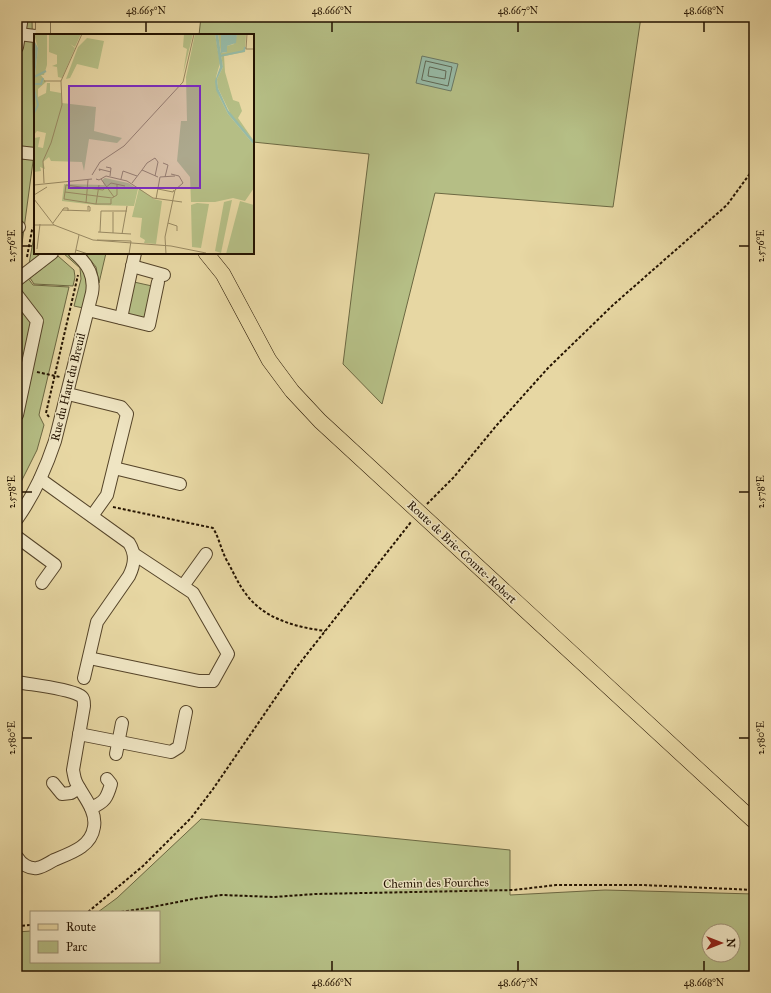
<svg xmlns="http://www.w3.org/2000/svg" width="771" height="993" font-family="'IM FELL Great Primer',serif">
  <rect width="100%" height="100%" fill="#e7d7a3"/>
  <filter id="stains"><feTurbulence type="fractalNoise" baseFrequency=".005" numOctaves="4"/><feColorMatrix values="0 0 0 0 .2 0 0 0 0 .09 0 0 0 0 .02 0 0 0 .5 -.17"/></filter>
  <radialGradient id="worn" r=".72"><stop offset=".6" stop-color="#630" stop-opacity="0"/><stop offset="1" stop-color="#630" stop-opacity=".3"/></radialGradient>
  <g fill="#b5be85" stroke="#6c6842" fill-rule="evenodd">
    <polygon points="17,17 32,17 34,154 19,266 33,285 69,287 40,410 39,415 44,425 37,450 17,490"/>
    <polygon points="201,17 641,17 613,207 435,193 382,404 343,364 369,154 253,142 253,35 199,35"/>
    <polygon points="35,230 35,253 43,253 29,264"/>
    <path d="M 63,253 L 66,253 C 71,257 77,261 81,266 C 91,279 86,294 83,308 L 74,306 L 81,279 L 80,268 Z"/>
    <polygon points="85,253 106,253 99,283 96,267"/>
    <polygon points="58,256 74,270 75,277 73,286 34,284 30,278"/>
    <polygon points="134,282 152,286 144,319 126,314"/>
    <path d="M 201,819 L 510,850 L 510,895 L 605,890 L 754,894 L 754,976 L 17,976 L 17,932 L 31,931 L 31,962 L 159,962 L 159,912 L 98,912 L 117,898 ZM 709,931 L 733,931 L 733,955 L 709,955 Z"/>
  </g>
  <polygon fill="#97baa6" stroke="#697764" points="422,56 458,64 451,91 416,83"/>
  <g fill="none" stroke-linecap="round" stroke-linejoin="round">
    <g stroke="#5e6653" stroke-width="1">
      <polygon points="426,61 452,67 448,86 422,80"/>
      <polygon points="430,67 446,71 445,79 428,76 429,69"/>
    </g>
    <g stroke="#554429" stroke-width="14">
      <g id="minor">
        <polyline points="19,34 35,36"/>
        <polyline points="17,47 22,17"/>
        <polyline points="17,152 35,154"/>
        <polyline points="17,227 19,227"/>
        <polyline points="132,266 164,275"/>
        <polyline points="17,280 52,253"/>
        <polyline points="17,295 37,321 17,415"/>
        <polyline points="88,310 149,325 158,282"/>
        <polyline points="121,318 135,253"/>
        <polyline points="68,394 121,407 127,414 107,495 92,516"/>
        <polyline points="114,468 180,484"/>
        <path d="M 40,479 L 129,543 C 136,554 135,564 129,576 L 97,622 L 84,678"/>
        <path d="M 17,519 C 34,495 46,468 55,441 L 92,293 C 95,276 88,264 75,253"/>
        <polyline points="17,537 55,565 42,583"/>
        <polyline points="183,586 206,554"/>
        <polyline points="89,658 199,681 213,681 228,654 193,593 134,554"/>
        <path d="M 17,682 C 33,685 65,688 79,695 C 84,697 84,701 84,706 L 73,770 C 74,774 74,778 76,782 C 82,795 97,810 94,827 C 91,847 71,853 54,860 C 49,863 43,867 37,868 C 29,869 21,864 17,857"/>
        <polyline points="79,734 171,752 179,747 186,712"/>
        <polyline points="116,754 122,723"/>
        <polyline points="53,783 62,794 71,793 79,788"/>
        <path d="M 91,808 C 105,802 107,798 111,784 L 107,779"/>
      </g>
    </g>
    <g stroke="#241300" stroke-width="16">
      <g id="major">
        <polyline points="43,17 43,35"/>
        <polyline points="206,253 223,274 269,360 292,391 320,421 754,821"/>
      </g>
    </g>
    <g stroke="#241300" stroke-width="2" stroke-dasharray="3 2" stroke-linecap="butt">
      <polyline points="27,257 32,230 35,226"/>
      <polyline points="37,372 60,377"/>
      <polyline points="49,417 46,413 78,275"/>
      <polyline points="427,504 454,477 496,426 548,368 613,305 727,205 754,168"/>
      <path d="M 113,507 L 213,528 C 219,538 221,549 226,559 C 233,571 238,584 246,594 C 264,619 296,627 325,631"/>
      <polyline points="88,912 143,866 191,818 213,789 296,668 411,522"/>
      <polyline points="121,912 147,908 193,899 222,895 274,897 315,894 514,890 556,885 643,885 754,890"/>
      <polyline points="17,926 31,925"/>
    </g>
    <use href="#minor" stroke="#efe5c3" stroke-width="12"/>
    <use href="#major" stroke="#e7d7a3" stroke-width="15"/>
  </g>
  <path fill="none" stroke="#241300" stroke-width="1.5" d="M 146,22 L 146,32M 332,22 L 332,32M 518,22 L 518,32M 704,22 L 704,32M 22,246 L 32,246M 739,246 L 749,246M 22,492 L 32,492M 739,492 L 749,492M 22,738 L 32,738M 739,738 L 749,738M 332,961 L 332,971M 518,961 L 518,971M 704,961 L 704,971"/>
  <g text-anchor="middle" stroke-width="3" stroke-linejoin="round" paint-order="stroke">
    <g font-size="12" fill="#241300" stroke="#efe5c3">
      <text transform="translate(68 387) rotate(-76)" y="4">Rue du Haut du Breuil</text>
      <text transform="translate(462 552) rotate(43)" y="4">Route de Brie-Comte-Robert</text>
      <text transform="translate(436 883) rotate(-1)" y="4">Chemin des Fourches</text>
    </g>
  </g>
  <g transform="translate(34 34)">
    <rect width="220" height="220" fill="#e7d7a3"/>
    <path d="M 0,0 L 13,0 L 13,31 L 10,41 L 7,41 L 12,48 L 4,55 L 4,63 L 12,59 L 13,49 L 16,49 L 16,57 L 27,59 L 28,69 L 62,73 L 60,97 L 88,104 L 83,109 L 55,105 L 50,137 L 48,128 L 17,127 L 15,123 L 9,128 L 11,135 L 6,133 L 7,137 L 0,138 L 0,104 L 6,103 L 4,113 L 9,114 L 12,99 L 3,97 L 0,101 L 0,52 L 4,14 ZM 15,0 L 47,0 L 41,13 L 36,10 L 41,14 L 28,44 L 24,43 L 23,33 L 18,32 L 23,30 L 23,21 L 15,18 ZM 150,0 L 159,0 L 149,40 L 153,15 L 149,13 ZM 161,0 L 181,0 L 186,29 L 182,43 L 185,62 L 194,80 L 220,111 L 220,154 L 211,167 L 199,164 L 181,168 L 157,168 L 156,143 L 143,127 L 147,87 L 153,87 L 152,43 ZM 184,0 L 187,0 L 188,19 L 193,18 L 193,12 L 200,10 L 203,0 L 212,0 L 211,18 L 190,22 L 191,38 L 199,66 L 205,68 L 208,77 L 204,84 L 220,107 L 197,81 L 184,54 L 183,45 L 189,33 ZM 53,4 L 70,7 L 64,35 L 43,30 L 36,44 L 32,45 L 44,13 ZM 71,144 L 94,149 L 104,155 L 100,172 L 62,171 L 28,167 L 30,150 L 70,151 L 68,146 ZM 105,154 L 120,165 L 128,167 L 122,210 L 110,209 L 111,206 L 106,203 L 108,184 L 98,183 ZM 198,166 L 187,219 L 181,217 L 190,168 ZM 206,167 L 220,171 L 220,220 L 192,220 ZM 163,169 L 175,170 L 167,214 L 158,213 L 157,171 Z" fill="#b5be85"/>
    <path d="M 181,0 L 184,0 L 189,33 L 183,45 L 184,54 L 194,76 L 220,107 L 220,111 L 194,80 L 182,56 L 181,47 L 186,33 ZM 187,0 L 203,0 L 202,9 L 193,12 L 193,18 L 187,19 ZM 0,6 L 4,14 L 0,52 L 1,13 Z" fill="#97baa6"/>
    <path fill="none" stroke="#97baa6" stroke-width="2" d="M 186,22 L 210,17 L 211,13M 0,43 L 12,37M 0,50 L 7,50 L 9,44M 0,55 L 4,71 L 0,79"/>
    <path fill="none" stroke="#998962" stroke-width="1" d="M 213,0 L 212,15 L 220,15M 10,47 L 27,47M 129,129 L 134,131 L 131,143M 72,133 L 77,134 L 76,142M 108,136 L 113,129 L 121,124 L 124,128 L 121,142M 66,137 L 65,135 L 77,138M 58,141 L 66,128 L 90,112 L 149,48 L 160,0M 62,145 L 65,146 L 72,142 L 93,147 L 119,164 L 148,168M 67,145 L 80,163M 87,145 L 89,137 L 103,142M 10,149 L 9,127 L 17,109 L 28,71 L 27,47 L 48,0M 98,149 L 108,136 L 124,143M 0,151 L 58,145M 65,151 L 62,170 L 77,170 L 77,165M 124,155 L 139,158 L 140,156M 31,158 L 78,164 L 83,161 L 83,150M 0,161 L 13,153M 0,165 L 20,191M 30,165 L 32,151 L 69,156 L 77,149 L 91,152M 30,165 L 62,170M 122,165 L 126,143 L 141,142M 52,169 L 54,146M 28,176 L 56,177 L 56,173 L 54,172 L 54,176M 79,178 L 79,199M 19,189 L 30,174 L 34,174 L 34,177M 134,189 L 143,192 L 143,197M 0,191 L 20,191 L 59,206 L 137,212 L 172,219M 64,198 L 97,200M 66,198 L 67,177 L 93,177M 88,200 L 93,172M 63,206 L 97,207 L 95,220M 3,215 L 6,190M 42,216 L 54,220M 41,220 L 45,201M 132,220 L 131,203 L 141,156 L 149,149 L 145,142 L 137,140"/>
    <path fill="#7b2cbf" fill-opacity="0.15" stroke="#7b2cbf" stroke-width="2" d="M 35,52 L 166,52 L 166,154 L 35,154 Z"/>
    <rect width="220" height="220" fill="none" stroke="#241300" stroke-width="2"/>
  </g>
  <rect width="771" height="993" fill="none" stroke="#e7d7a3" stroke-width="44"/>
  <rect x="30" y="911" width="130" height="52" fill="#efe5c3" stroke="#9e9175"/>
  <rect x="38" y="924" width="20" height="6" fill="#e7d7a3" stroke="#9e9175"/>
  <text x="66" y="931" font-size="12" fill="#241300">Route</text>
  <rect x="38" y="941" width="20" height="12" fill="#b5be85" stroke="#9e9175"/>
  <text x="66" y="951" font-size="12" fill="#241300">Parc</text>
  <g transform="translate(721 943) rotate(90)"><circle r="19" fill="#efe5c3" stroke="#9e9175"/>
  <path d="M0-3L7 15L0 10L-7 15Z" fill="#8f2418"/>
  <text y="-6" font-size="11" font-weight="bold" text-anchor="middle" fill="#241300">N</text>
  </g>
  <rect x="22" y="22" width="727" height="949" fill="none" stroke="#241300" stroke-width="1.5"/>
  <g font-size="10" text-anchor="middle" fill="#241300">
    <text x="146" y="14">48.665°N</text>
    <text x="332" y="14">48.666°N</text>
    <text x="518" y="14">48.667°N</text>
    <text x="704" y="14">48.668°N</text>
    <text transform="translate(760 246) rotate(-90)" y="4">2.576°E</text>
    <text transform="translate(11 246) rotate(-90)" y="4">2.576°E</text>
    <text transform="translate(760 492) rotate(-90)" y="4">2.578°E</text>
    <text transform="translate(11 492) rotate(-90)" y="4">2.578°E</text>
    <text transform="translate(760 738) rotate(-90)" y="4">2.580°E</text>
    <text transform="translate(11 738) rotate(-90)" y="4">2.580°E</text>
    <text x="332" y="986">48.666°N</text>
    <text x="518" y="986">48.667°N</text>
    <text x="704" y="986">48.668°N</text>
  </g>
  <rect width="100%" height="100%" filter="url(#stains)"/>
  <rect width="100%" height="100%" fill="url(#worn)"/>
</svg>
